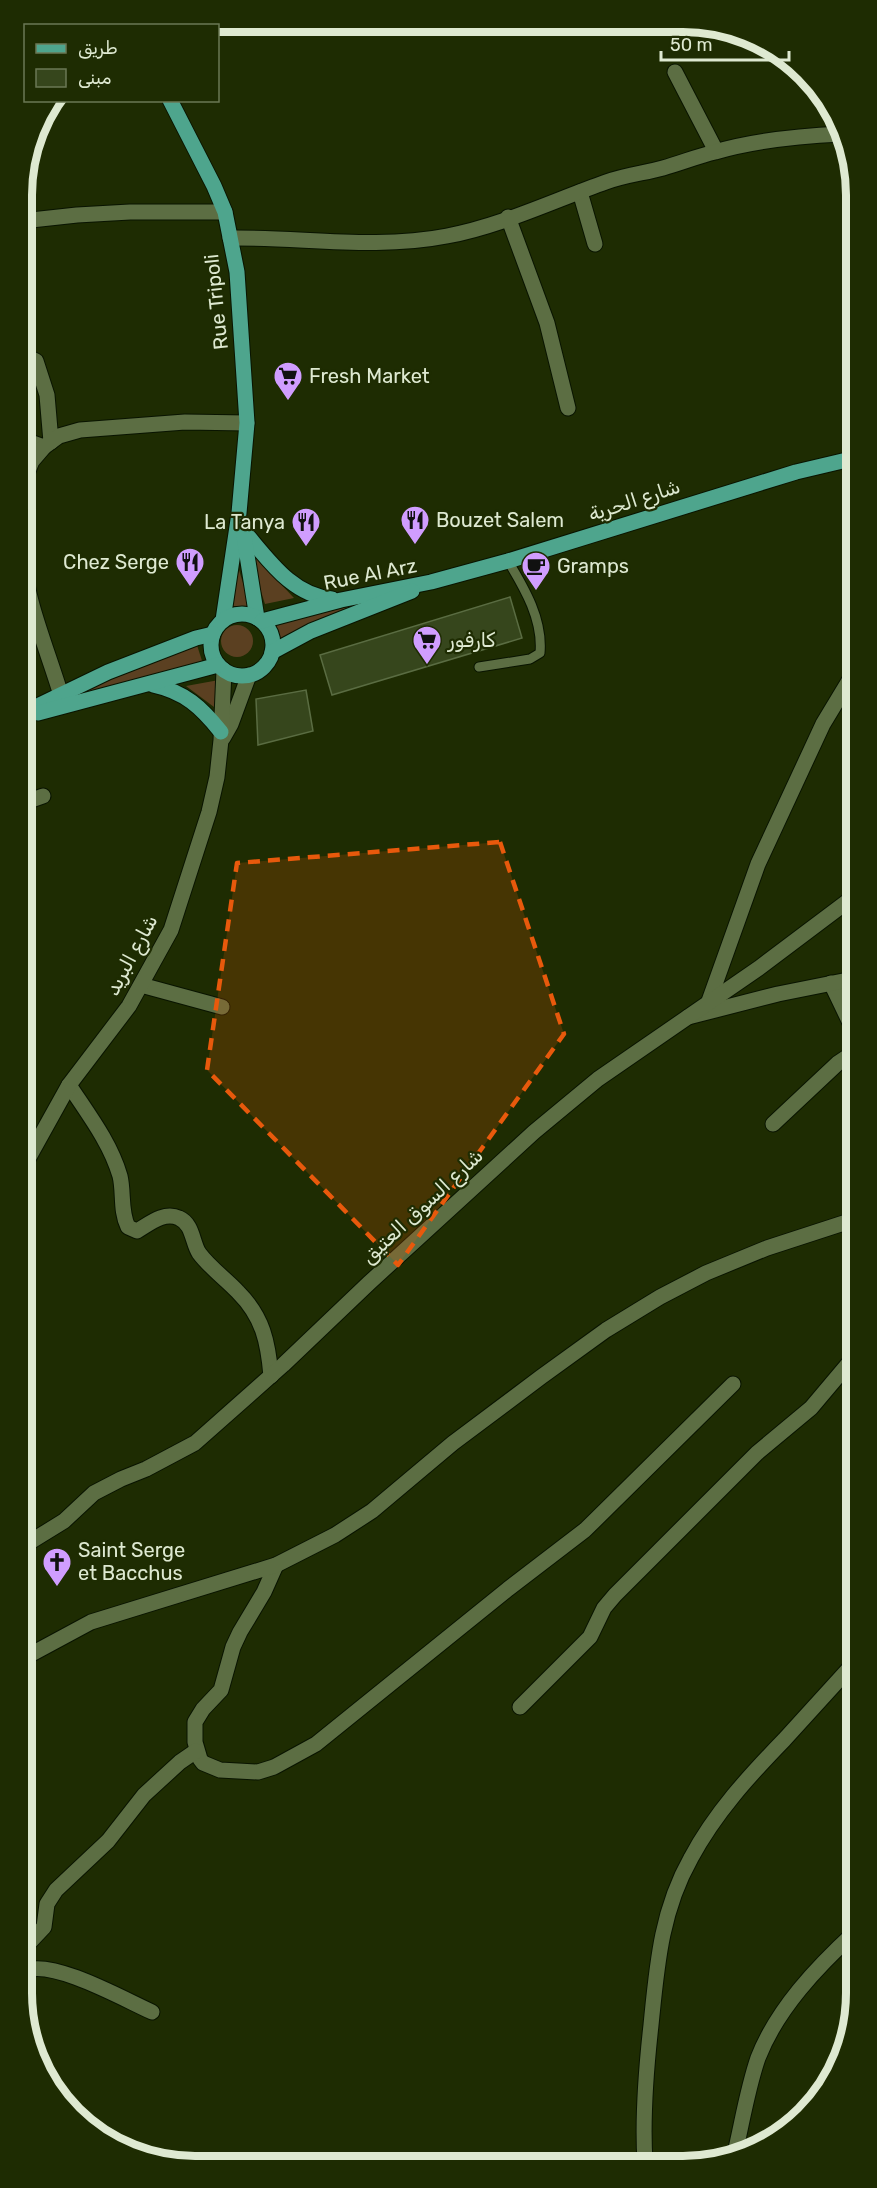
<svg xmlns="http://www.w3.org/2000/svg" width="877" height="2188" font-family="Rubik,Vazirmatn,sans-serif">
  <rect width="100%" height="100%" fill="#1e2c02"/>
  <g fill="#5b4021">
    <polygon points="247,548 294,598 265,604"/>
    <polygon points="239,570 250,606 229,606"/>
    <polygon points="388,598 276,640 272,624"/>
    <circle cx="237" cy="641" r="16"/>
    <polygon points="197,645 203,664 63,699"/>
    <polygon points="219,680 214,707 186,686"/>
  </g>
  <g fill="#36461c" stroke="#5a6c42" stroke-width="1.5">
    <polygon points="510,597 522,638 332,695 320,655"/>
    <polygon points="306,690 313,731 258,745 256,699"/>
  </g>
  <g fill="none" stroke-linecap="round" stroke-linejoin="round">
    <g stroke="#091400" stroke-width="11">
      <path id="lane" d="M 479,667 L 530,659 L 540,653 C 543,620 525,589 508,561"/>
    </g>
    <g stroke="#091400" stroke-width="17">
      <g id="street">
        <polyline points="675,72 716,151"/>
        <polyline points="580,192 595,244"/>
        <polyline points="508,217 547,323 568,408"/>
        <polyline points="22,221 77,215 130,212 225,212"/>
        <path d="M 230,238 C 302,237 376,250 447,236 C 501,226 555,200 606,182 C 625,175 645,173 663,168 C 681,163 698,156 715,152 C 756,140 799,136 841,134"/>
        <polyline points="22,354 36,361 47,395 51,442"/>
        <polyline points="22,439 44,447"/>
        <polyline points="22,511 26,476 32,461 44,447 59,436 80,430 185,422 247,423"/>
        <path d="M 22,557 C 28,605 47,649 61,695"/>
        <polyline points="23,803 43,796"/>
        <polyline points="831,983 853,1029"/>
        <polyline points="141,985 222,1007"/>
        <polyline points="709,1001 758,864 823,724 852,676"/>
        <polyline points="688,1017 778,994 853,979"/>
        <path d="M 69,1085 C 88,1114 110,1142 120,1176 C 124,1192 120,1211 128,1227 L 137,1231 C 149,1224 164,1211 179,1218 C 193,1224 192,1242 199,1253 C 210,1268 226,1279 238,1292 C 263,1317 268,1342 271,1376"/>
        <polyline points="773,1124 838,1063 853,1053"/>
        <polyline points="276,1565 264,1592 240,1632 233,1647 221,1690 203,1709 195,1722 195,1742 200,1759 203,1763 220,1770 258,1772 274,1767 316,1744 508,1589 585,1530 733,1384"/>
        <polyline points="520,1707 590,1637 604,1608 615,1595 757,1453 811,1408 854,1357"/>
        <polyline points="27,1945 44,1927 47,1904 56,1890 108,1841 144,1795 180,1762 196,1751"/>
        <path d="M 27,1970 C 56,1961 123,1999 152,2012"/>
      </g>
    </g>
    <g stroke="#091400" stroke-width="17">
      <g id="secondary">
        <polyline points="223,738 231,724 249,675"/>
        <polyline points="24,1166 69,1085 129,1006 171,930 209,812 217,777 221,740 224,670"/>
        <polyline points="25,1545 64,1521 94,1493 121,1479 146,1469 195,1443 283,1365 369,1283 534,1132 598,1079 759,968 852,898"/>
        <polyline points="26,1657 91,1622 276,1565 335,1535 372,1511 453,1443 541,1377 606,1330 660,1297 706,1273 767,1248 853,1220"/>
        <path d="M 734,2157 C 742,2124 747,2090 758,2058 C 777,2009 817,1967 855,1932"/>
        <path d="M 645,2162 C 642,2116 646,2070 651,2025 C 657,1965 661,1911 691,1858 C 715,1813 749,1776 784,1740 C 808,1714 831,1688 855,1662"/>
      </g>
    </g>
    <g stroke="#091400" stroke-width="17">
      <g id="primary">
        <polyline points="170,100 214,186 225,212 237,272 247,423 239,513 223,620"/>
        <path d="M 242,529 C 268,559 291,595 332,599"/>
        <polyline points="243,530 257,618"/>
        <circle cx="242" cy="645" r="31"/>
        <polyline points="262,621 341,600 431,582 508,561 796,472 851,459"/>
        <polyline points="272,652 311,631 412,591"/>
        <path d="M 153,685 C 185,692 201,707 221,732"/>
        <polyline points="23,713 108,672 196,638 213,634"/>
        <polyline points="38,713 218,665"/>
      </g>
    </g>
    <use href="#lane" stroke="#5c6e43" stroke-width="9"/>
    <use href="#street" stroke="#5c6e43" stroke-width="15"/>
    <use href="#secondary" stroke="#5c6e43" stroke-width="15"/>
    <use href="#primary" stroke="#4ea58d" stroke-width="15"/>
  </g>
  <path fill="#e8590c" fill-opacity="0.2" stroke="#e8590c" stroke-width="4.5" stroke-dasharray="12 8" stroke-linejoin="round" d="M 500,842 L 564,1034 L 398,1265 L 207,1070 L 237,863 Z"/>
  <defs>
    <g id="supermarket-pin" transform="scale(1.5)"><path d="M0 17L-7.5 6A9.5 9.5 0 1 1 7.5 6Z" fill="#d09dff" stroke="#1e2c02"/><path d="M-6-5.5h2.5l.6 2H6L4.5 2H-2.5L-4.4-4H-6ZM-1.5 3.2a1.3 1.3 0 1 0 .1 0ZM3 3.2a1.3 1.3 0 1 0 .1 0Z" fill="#111"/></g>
    <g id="restaurant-pin" transform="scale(1.5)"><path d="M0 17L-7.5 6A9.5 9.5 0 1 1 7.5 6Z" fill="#d09dff" stroke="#1e2c02"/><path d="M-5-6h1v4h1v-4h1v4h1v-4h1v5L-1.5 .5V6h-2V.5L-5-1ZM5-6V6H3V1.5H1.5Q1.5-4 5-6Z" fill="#111"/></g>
    <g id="cafe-pin" transform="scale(1.5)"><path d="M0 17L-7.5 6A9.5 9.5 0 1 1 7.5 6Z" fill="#d09dff" stroke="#1e2c02"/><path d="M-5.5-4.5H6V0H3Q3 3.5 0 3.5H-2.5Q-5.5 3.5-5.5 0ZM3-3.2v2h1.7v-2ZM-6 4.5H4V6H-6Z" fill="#111"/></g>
    <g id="church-pin" transform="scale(1.5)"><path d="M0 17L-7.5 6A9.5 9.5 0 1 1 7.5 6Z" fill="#d09dff" stroke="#1e2c02"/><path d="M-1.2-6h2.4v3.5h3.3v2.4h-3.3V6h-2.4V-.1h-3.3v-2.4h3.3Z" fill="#111"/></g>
  </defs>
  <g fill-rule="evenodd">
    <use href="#supermarket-pin" x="288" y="376"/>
    <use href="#restaurant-pin" x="415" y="520"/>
    <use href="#restaurant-pin" x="306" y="522"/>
    <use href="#restaurant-pin" x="190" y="562"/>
    <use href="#cafe-pin" x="536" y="566"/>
    <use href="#supermarket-pin" x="427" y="640"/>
    <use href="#church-pin" x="57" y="1562"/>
  </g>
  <g text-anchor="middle" stroke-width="4.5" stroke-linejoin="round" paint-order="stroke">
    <g font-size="20" fill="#dee9d1" stroke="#1e2c02">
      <text transform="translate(216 302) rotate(-96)" y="7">Rue Tripoli</text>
      <text transform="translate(634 500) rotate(-18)" y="7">شارع الحرية</text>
      <text transform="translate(370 574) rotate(-11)" y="7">Rue Al Arz</text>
      <text transform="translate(131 955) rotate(-62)" y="7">شارع البريد</text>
      <text transform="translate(422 1206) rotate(-43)" y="7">شارع السوق العتيق</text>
    </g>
    <g font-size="20" fill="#dee9d1" stroke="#1e2c02" text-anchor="start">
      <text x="309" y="383">Fresh Market</text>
      <text x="436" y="527">Bouzet Salem</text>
      <text x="285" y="529" text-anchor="end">La Tanya</text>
      <text x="169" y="569" text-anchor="end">Chez Serge</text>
      <text x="557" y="573">Gramps</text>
      <text x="448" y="647">كارفور</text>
      <text x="78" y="1557">Saint Serge<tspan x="78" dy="23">et Bacchus</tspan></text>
    </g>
  </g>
  <path d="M0 0H877V2188H0ZM195 32H683A163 163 0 0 1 846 195V1993A163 163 0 0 1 683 2156H195A163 163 0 0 1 32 1993V195A163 163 0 0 1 195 32Z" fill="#1e2c02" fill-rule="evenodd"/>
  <path fill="none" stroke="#dee9d1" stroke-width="8" d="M195 32H683A163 163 0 0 1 846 195V1993A163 163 0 0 1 683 2156H195A163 163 0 0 1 32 1993V195A163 163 0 0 1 195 32Z"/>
  <rect x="24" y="24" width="195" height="78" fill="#1e2c02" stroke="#6b7855" stroke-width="1.5"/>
  <rect x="36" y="44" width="30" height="9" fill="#4ea58d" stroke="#6b7855" stroke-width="1.5"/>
  <text x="78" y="54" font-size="18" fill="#dee9d1">طريق</text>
  <rect x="36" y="69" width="30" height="18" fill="#36461c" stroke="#6b7855" stroke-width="1.5"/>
  <text x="78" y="84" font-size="18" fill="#dee9d1">مبنى</text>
  <path d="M661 51v9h128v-9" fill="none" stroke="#dee9d1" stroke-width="3"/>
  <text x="670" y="51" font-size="18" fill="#dee9d1" stroke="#1e2c02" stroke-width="4.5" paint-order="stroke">50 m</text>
</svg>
